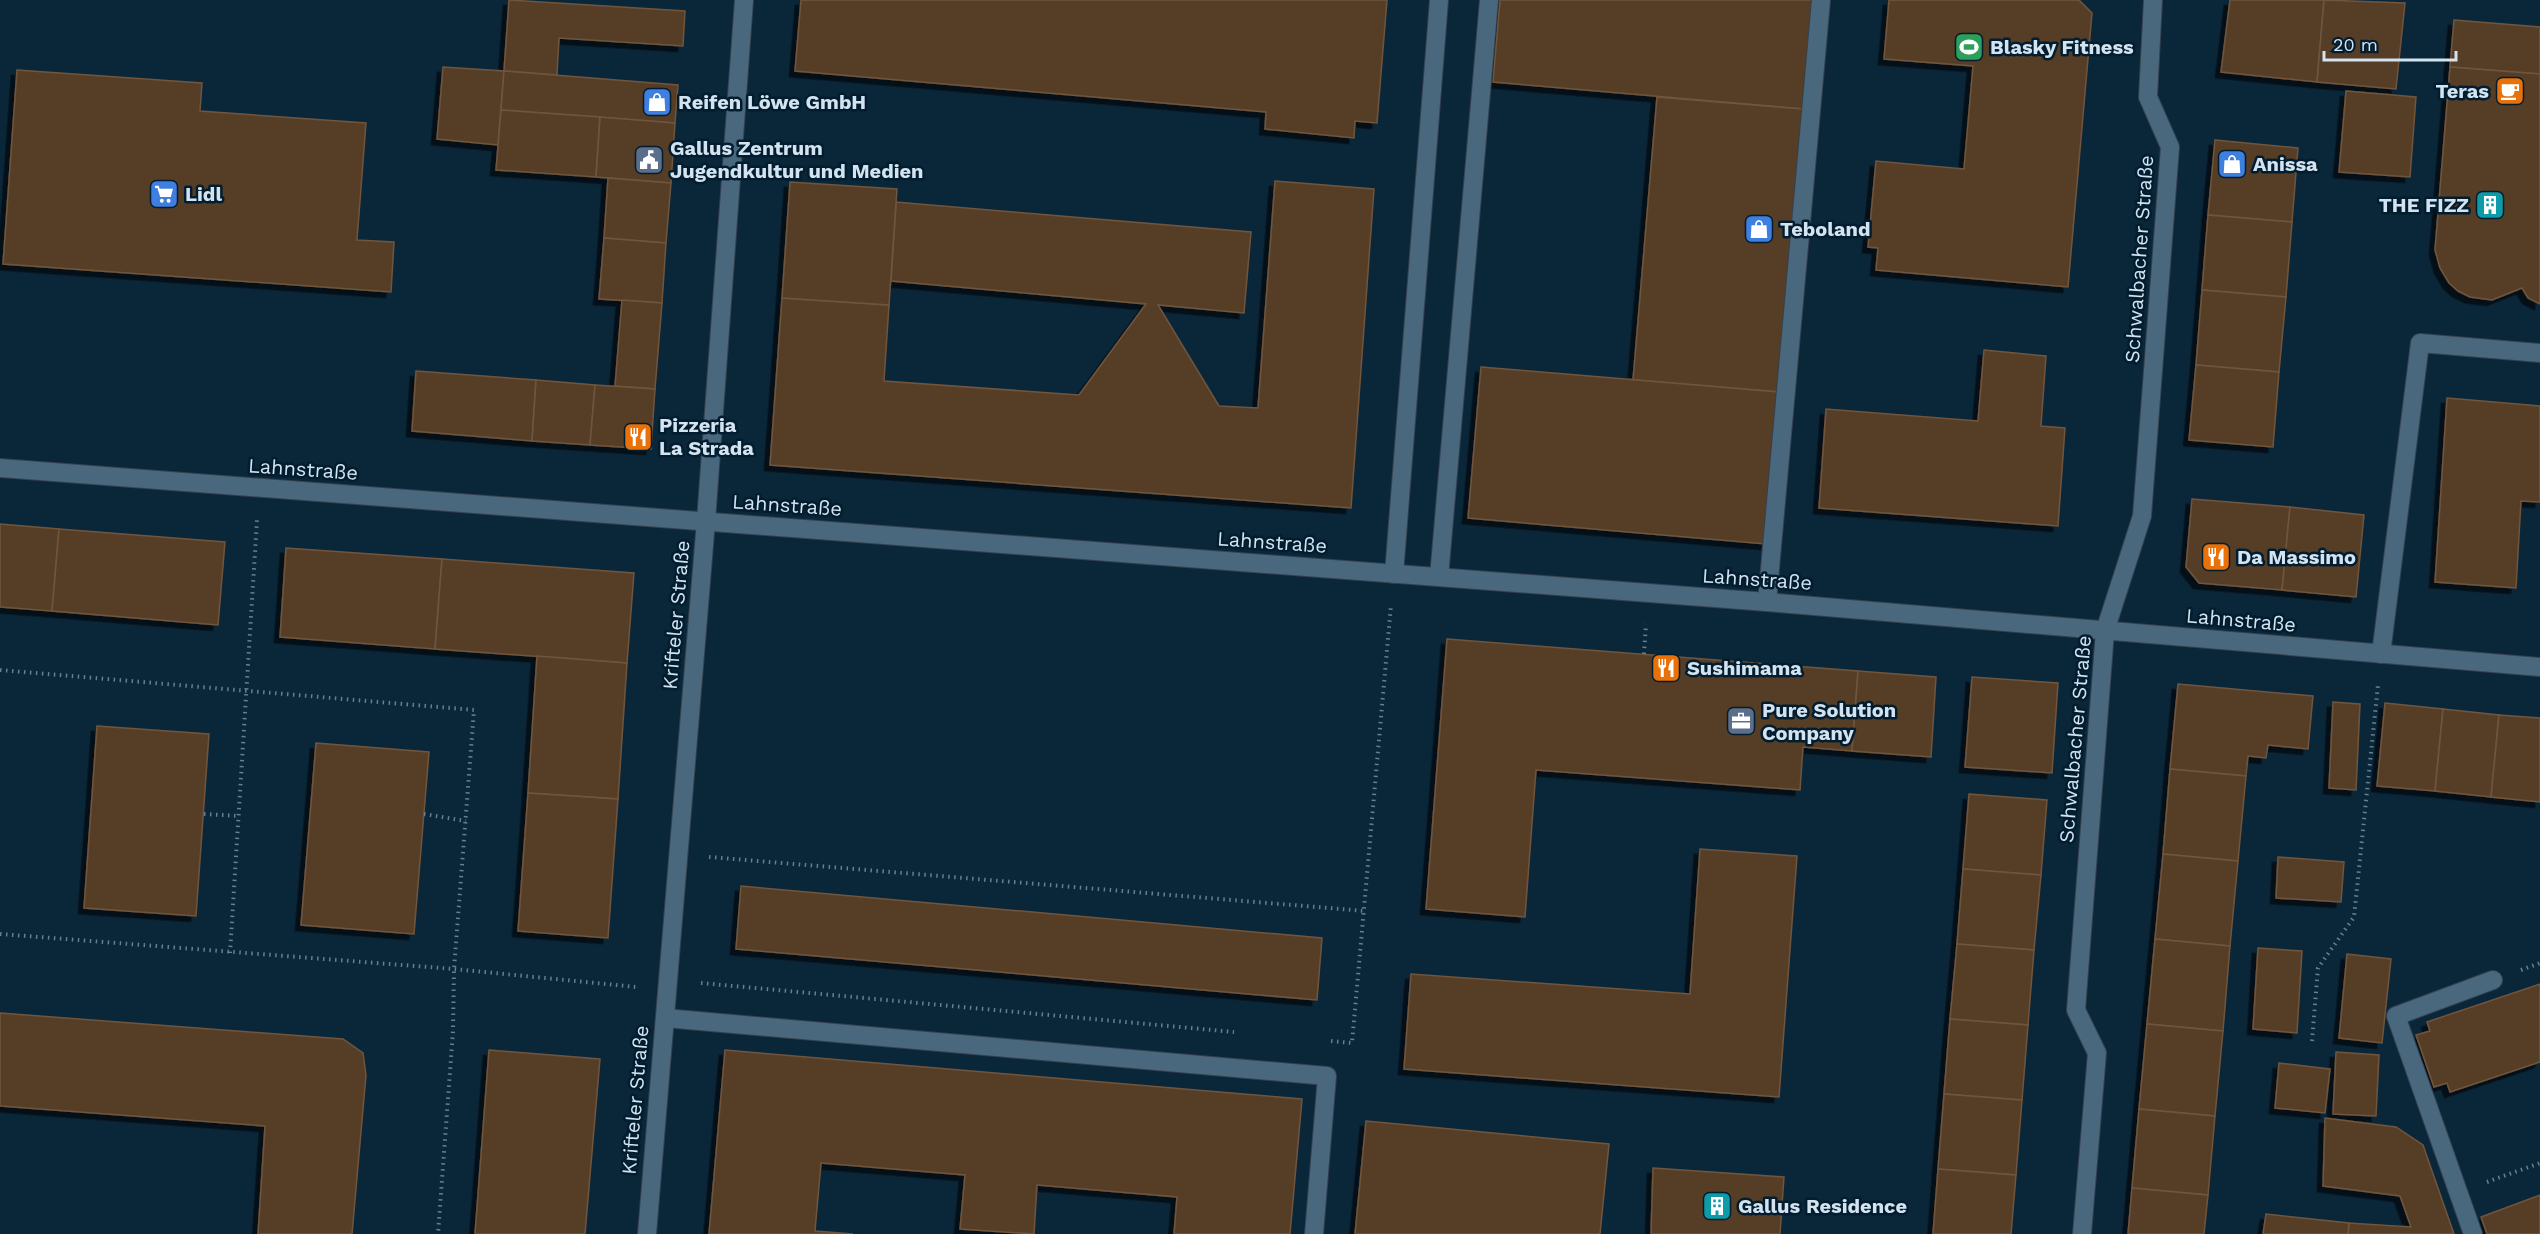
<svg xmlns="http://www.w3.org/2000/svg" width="2540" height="1234" font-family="'Work Sans',sans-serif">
  <defs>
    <filter id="shadow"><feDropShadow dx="-5.5" dy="5.5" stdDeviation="0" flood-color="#0009"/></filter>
  </defs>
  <rect width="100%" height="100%" fill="#0a2639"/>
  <g fill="#573e28" stroke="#70553e" stroke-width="1.5" filter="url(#shadow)">
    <polygon points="509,0 685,11 683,46 559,38 557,75 504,71"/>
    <polygon points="801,0 1387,0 1377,123 1355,121 1354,138 1265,129 1266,112 795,71"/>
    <polygon points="1500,0 1812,0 1803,109 1493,82"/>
    <polygon points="1889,0 2079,0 2092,13 2068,287 1876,270 1878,248 1868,247 1876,161 1964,169 1973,66 1884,59"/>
    <polygon points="2230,0 2324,0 2317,82 2221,72"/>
    <polygon points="2324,0 2405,3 2396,89 2317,82"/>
    <polygon points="2454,20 2540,27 2540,74 2450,67"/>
    <polygon points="443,67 504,71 498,145 437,139"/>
    <polygon points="2450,67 2540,74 2540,304 2528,298 2522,288 2492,300 2470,297 2458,291 2449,283 2440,268 2435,250"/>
    <polygon points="17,70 202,83 200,111 366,123 357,240 394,242 391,292 3,264"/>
    <polygon points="504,71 678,85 675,123 501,110"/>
    <polygon points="2346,91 2416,97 2410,177 2339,172"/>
    <polygon points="1657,97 1803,109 1779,392 1633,380"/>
    <polygon points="501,110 600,117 596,177 496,170"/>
    <polygon points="600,117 675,123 671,183 596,177"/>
    <polygon points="2215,140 2298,148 2292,222 2208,215"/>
    <polygon points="608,178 671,183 666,243 604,238"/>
    <polygon points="1275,181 1374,189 1351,508 770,465 782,298 889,305 884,381 1079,395 1146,304 891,281 896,202 1251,232 1244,313 1158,305 1219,406 1258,408"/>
    <polygon points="790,182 897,189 889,305 782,298"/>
    <polygon points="2208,215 2292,222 2286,297 2202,290"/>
    <polygon points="604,238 666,243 662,303 599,299"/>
    <polygon points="2202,290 2286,297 2279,372 2196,365"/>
    <polygon points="622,300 662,303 655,389 615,386"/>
    <polygon points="1984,350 2046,356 2041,426 2065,428 2058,526 1819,508 1826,409 1978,421"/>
    <polygon points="2196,365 2279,372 2273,447 2189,440"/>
    <polygon points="1481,367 1779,392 1766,544 1468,518"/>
    <polygon points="416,371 536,380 532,441 412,431"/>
    <polygon points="536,380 595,385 590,445 532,441"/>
    <polygon points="595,385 655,389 651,449 590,445"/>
    <polygon points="2447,398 2540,406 2540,502 2521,501 2516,588 2435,582"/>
    <polygon points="2192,499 2290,507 2282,590 2199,583 2186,567"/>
    <polygon points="2290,507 2364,515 2356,597 2282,590"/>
    <polygon points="0,524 59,529 52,611 0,607"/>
    <polygon points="59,529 225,542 218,625 52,611"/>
    <polygon points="286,548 442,559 435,649 280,637"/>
    <polygon points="442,559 634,573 627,663 435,649"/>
    <polygon points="1447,639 1858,671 1852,751 1803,747 1800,790 1536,770 1525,917 1426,909"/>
    <polygon points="537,656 627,663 618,799 528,793"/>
    <polygon points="1858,671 1936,677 1931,757 1852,751"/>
    <polygon points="1972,677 2058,683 2052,773 1965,767"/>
    <polygon points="2178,684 2313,696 2308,749 2268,745 2266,758 2248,756 2246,776 2170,769"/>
    <polygon points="2333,702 2360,704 2356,790 2329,788"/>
    <polygon points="2385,703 2443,709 2435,791 2377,786"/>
    <polygon points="2443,709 2499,715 2491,797 2435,791"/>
    <polygon points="2499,715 2540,718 2540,802 2491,797"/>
    <polygon points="97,726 209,734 196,916 84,908"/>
    <polygon points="316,743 429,752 414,934 301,925"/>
    <polygon points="2170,769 2246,776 2238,861 2163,854"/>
    <polygon points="528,793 618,799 608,938 518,931"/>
    <polygon points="1969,794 2047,800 2041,875 1963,869"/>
    <polygon points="1700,849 1797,856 1779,1097 1404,1069 1411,974 1690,994"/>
    <polygon points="2163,854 2238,861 2230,946 2155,939"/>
    <polygon points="2278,857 2344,862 2341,902 2276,898"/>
    <polygon points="1963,869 2041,875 2034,950 1957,944"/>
    <polygon points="741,886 1322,938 1317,1000 736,949"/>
    <polygon points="2155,939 2230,946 2223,1031 2147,1024"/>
    <polygon points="1957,944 2034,950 2028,1025 1950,1019"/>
    <polygon points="2258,948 2302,951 2297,1033 2253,1029"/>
    <polygon points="2347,954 2391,959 2382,1043 2339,1038"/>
    <polygon points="2540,984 2540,1062 2450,1092 2447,1083 2434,1087 2416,1035 2430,1031 2427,1022"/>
    <polygon points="0,1013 343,1039 363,1053 366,1075 352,1234 258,1234 265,1126 0,1106"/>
    <polygon points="1950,1019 2028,1025 2022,1100 1944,1094"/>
    <polygon points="2147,1024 2223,1031 2215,1116 2139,1109"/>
    <polygon points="489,1050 600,1059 585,1234 475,1234"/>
    <polygon points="725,1050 1302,1099 1290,1234 1174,1234 1177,1197 1037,1185 1034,1234 960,1229 965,1175 821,1163 815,1231 853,1234 709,1234"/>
    <polygon points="2336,1052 2379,1055 2376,1116 2333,1114"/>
    <polygon points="2279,1063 2330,1069 2325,1113 2275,1108"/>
    <polygon points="1944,1094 2022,1100 2016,1175 1938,1169"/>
    <polygon points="2139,1109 2215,1116 2208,1195 2132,1188"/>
    <polygon points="2325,1118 2396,1127 2423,1145 2454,1234 2348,1234 2349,1223 2411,1227 2400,1196 2323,1186"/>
    <polygon points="1366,1121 1609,1144 1600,1234 1355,1234"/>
    <polygon points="1653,1168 1784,1177 1780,1234 1651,1234"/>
    <polygon points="1938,1169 2016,1175 2011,1234 1933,1234"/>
    <polygon points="2132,1188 2208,1195 2204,1234 2128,1234"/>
    <polygon points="2540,1195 2540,1234 2487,1234 2481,1217"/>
    <polygon points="2266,1214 2349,1223 2348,1234 2263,1234"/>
  </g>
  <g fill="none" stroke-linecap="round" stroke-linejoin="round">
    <g stroke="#33414f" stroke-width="20">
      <g id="lane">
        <polyline points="1394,574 1439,0"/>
        <polyline points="1439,577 1489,0"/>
        <polyline points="1767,602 1821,0"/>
        <polyline points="2381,654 2420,343 2540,353"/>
        <polyline points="665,1018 1327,1076 1314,1234"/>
        <polyline points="2473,1234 2396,1016 2493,980"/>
      </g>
    </g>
    <g stroke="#33414f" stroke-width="20">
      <g id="street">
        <polyline points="0,468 1767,602 2540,667"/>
        <polyline points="647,1234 706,521 744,0"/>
        <polyline points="2082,1234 2097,1053 2076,1010 2105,631 2142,516 2170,147 2148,97 2153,0"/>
      </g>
    </g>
    <g stroke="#687f8f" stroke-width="4" stroke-dasharray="1.5 4.5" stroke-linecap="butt">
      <polyline points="1644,654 1646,624"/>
      <polyline points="0,670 474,710 454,969 453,1031 438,1234"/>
      <polyline points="204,814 239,816"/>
      <polyline points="424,814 466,821"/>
      <polyline points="709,857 1365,911"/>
      <polyline points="0,934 454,969 636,987"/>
      <polyline points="230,953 257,520"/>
      <polyline points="2521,970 2540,963"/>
      <polyline points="701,983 1234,1032"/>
      <polyline points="1331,1041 1352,1043 1391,605"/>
      <polyline points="2312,1041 2318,968 2354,917 2378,685"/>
      <polyline points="2487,1182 2540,1163"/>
    </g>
    <use href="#lane" stroke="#49677d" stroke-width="18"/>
    <use href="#street" stroke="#49677d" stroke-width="18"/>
  </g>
  <defs>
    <g id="stadium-square" transform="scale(1.5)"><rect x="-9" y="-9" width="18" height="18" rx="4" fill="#2e9e5b" stroke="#011d2f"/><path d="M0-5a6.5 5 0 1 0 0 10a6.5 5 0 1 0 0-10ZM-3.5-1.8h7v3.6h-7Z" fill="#fff"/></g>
    <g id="cafe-square" transform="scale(1.5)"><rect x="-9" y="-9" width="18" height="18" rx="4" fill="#e8710a" stroke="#011d2f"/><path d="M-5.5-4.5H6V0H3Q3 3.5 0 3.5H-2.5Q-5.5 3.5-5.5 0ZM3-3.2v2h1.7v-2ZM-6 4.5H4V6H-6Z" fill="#fff"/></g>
    <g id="shop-square" transform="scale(1.5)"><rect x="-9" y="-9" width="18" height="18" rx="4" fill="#3f7fe0" stroke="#011d2f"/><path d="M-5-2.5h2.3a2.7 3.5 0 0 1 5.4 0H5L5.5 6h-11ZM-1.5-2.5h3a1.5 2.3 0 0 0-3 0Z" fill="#fff"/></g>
    <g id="civic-square" transform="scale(1.5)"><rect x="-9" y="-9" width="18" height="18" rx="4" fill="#5c6f8a" stroke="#011d2f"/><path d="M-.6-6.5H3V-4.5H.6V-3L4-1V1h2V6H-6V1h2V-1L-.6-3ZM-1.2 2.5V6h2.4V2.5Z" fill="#fff"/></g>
    <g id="supermarket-square" transform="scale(1.5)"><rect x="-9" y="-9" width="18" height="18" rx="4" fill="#3f7fe0" stroke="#011d2f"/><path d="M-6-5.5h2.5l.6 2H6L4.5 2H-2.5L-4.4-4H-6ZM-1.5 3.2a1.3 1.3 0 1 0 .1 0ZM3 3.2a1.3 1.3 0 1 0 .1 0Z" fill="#fff"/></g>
    <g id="building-square" transform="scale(1.5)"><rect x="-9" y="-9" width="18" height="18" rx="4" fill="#0f9aa8" stroke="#011d2f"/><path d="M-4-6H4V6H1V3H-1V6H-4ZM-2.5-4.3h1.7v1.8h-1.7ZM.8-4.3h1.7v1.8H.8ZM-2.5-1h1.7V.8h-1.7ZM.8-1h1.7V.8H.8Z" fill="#fff"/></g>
    <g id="restaurant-square" transform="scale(1.5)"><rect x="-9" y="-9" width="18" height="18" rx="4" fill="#e8710a" stroke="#011d2f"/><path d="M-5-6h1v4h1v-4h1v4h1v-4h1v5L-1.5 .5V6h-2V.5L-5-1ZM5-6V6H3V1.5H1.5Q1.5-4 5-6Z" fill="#fff"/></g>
    <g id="office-square" transform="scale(1.5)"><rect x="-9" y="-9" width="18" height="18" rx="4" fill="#5c6f8a" stroke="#011d2f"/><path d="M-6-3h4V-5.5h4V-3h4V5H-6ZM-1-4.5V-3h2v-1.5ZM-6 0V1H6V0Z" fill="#fff"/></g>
  </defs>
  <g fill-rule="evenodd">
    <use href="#stadium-square" x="1969" y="47"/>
    <use href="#cafe-square" x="2510" y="91"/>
    <use href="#shop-square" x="657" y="102"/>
    <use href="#civic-square" x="649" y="160"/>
    <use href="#shop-square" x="2232" y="164"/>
    <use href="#supermarket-square" x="164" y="194"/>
    <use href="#building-square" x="2490" y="205"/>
    <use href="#shop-square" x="1759" y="229"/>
    <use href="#restaurant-square" x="638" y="437"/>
    <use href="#restaurant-square" x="2216" y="557"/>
    <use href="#restaurant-square" x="1666" y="668"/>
    <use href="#office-square" x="1741" y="721"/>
    <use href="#building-square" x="1717" y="1206"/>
  </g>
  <g text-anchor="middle" stroke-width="5" stroke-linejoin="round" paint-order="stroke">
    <g font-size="20" font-weight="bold" fill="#d3e3f0" stroke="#011d2f" text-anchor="start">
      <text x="1990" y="54">Blasky Fitness</text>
      <text x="2489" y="98" text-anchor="end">Teras</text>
      <text x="678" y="109">Reifen Löwe GmbH</text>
      <text x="670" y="155">Gallus Zentrum<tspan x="670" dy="23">Jugendkultur und Medien</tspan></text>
      <text x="2253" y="171">Anissa</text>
      <text x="185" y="201">Lidl</text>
      <text x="2469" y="212" text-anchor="end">THE FIZZ</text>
      <text x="1780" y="236">Teboland</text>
      <text x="659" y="432">Pizzeria<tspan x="659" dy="23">La Strada</tspan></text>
      <text x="2237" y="564">Da Massimo</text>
      <text x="1687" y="675">Sushimama</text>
      <text x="1762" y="717">Pure Solution<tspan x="1762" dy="23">Company</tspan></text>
      <text x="1738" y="1213">Gallus Residence</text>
    </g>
    <g font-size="20" fill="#d3e3f0" stroke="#011d2f">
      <text transform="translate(2139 259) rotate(-86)" y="7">Schwalbacher Straße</text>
      <text transform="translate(303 469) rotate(4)" y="7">Lahnstraße</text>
      <text transform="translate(787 505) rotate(4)" y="7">Lahnstraße</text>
      <text transform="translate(1272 542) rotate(4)" y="7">Lahnstraße</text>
      <text transform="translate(1757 579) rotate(4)" y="7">Lahnstraße</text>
      <text transform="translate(676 615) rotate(-85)" y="7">Krifteler Straße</text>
      <text transform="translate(2241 620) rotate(5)" y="7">Lahnstraße</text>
      <text transform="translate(2075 739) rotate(-85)" y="7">Schwalbacher Straße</text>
      <text transform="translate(635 1100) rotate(-85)" y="7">Krifteler Straße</text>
    </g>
  </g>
  <path d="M2324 51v9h132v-9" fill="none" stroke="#d3e3f0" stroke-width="3"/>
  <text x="2333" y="51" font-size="18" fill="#d3e3f0" stroke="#011d2f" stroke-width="4.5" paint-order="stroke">20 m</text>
</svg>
